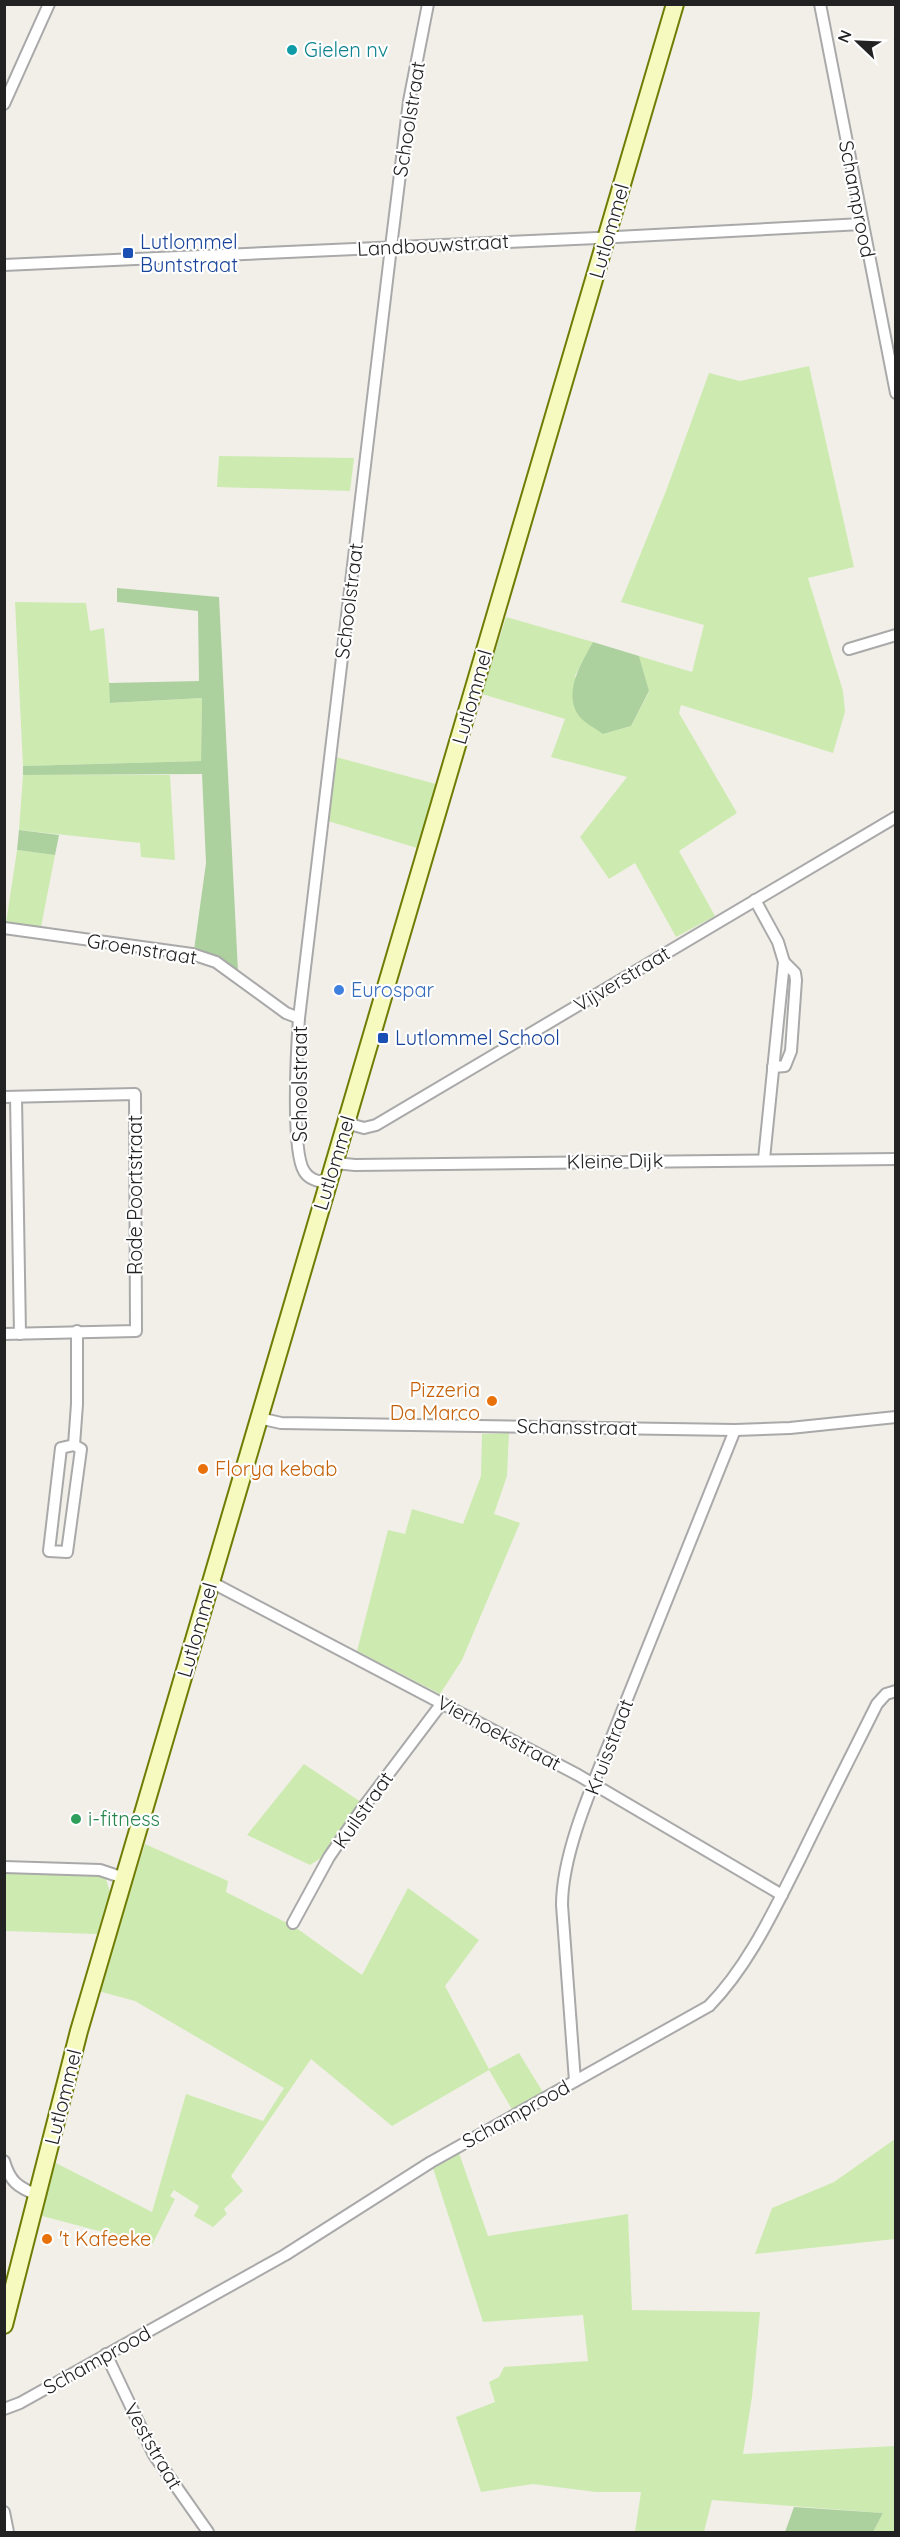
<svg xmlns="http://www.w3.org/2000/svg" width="900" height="2537" font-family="Quicksand,sans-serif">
  <rect width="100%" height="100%" fill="#f2efe9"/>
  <g fill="#cdebb0">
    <polygon points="809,366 854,567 808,578 843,691 845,712 833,753 681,705 679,713 737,813 679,851 715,916 676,937 635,863 609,879 580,837 627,777 551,757 565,719 482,694 506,617 593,642 575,676 603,734 631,726 649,692 639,656 692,672 704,625 621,602 666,491 709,373 740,381"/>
    <polygon points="219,456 354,458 350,491 217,487"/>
    <polygon points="15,602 86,603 90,631 104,628 111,703 202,698 201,761 23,766"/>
    <polygon points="336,757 436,784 417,848 328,821"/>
    <polygon points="23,775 170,775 175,860 141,857 140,843 19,830"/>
    <polygon points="17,850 55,855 41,927 6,923"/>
    <polygon points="509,1433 507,1476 494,1514 520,1523 462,1660 440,1694 357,1651 388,1530 405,1534 412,1509 463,1524 481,1476 482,1434"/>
    <polygon points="304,1764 361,1802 324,1856 310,1865 247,1835"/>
    <polygon points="145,1844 228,1881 226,1892 295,1927 362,1975 408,1888 479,1940 445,1986 489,2069 519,2053 544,2094 513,2111 489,2070 392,2126 311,2059 231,2176 243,2191 224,2209 227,2214 213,2227 194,2216 199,2206 174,2190 170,2196 175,2199 152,2245 42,2216 54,2162 152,2212 186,2094 263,2121 284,2088 135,2001 98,1991"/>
    <polygon points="5,1873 99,1876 106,1879 110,1892 97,1934 5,1931"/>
    <polygon points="895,2139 895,2239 755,2254 772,2208 834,2182"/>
    <polygon points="459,2153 488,2236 628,2214 632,2310 760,2312 752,2397 743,2454 895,2446 895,2532 873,2532 883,2513 712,2500 704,2532 635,2532 641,2492 596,2492 533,2484 481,2492 456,2417 495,2402 489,2382 499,2377 504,2367 588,2361 583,2315 483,2322 433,2168"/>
  </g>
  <g fill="#add19e">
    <polygon points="117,588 219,597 238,971 224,960 194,950 206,863 202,774 23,775 23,766 201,761 202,698 110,703 109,683 199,681 198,611 117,602"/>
    <path d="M 593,642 L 639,656 L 649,691 L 631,726 L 603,734 C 595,728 582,722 577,713 C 564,690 582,662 593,642 Z"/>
    <polygon points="19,830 59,835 55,855 17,850"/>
    <polygon points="794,2507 883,2513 873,2532 785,2532"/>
  </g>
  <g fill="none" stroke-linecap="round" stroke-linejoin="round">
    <g stroke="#a9a9a9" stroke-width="14">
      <g id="street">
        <polyline points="820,4 896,393"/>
        <polyline points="4,104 49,4"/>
        <polyline points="4,265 597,238 862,224"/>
        <polyline points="849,649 896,635"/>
        <polyline points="755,900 778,942 784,962 764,1159"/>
        <polyline points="4,928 192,954 216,962 286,1013 299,1018"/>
        <polyline points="773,1067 785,1066 791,1051 796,980 795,973 784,962"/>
        <polyline points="4,1097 135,1094 136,1331 4,1334"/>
        <polyline points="16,1097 20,1334"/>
        <polyline points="346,1123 364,1128 376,1125 896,817"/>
        <polyline points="335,1163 355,1165 896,1159"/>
        <path d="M 328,1184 C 319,1181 309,1180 304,1171 C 291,1150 297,1046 299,1018 L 391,247 L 409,101 L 428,4"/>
        <polyline points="259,1418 281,1423 735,1430 790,1428 896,1417"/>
        <polyline points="74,1445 81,1449 67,1552 49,1551 61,1448 74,1445 77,1404 77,1331"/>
        <polyline points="211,1582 578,1775 782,1895"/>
        <polyline points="4,1867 100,1870 124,1878"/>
        <polyline points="293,1923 329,1857 362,1809 442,1703"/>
        <path d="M 575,2081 L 562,1905 C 562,1847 600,1769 621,1714 C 659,1619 697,1524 735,1430"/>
        <path d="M 4,2161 C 10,2182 18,2187 37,2195"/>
        <polyline points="106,2354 154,2455 208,2532"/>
        <path d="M 4,2409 L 20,2403 L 285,2255 L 431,2162 L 709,2006 C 749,1965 774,1910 800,1859 C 825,1807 851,1756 877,1704 L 886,1694 L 896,1691"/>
        <polyline points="4,2512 8,2532"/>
      </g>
    </g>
    <g stroke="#707d05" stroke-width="20">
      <polyline id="secondary" points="4,2325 79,2031 675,4"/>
    </g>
    <use href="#street" stroke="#fff" stroke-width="10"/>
    <use href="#secondary" stroke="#f7fabf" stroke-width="16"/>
  </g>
  <circle fill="#0f9aa8" stroke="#fff" stroke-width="2" cx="292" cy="50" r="6"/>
  <g fill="#1a4fb4" stroke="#fff" stroke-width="2">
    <rect x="122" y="247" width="12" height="12" rx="3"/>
    <rect x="377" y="1032" width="12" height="12" rx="3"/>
  </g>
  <circle fill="#3f7fe0" stroke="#fff" stroke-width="2" cx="339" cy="990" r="6"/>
  <g fill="#e8710a" stroke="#fff" stroke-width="2">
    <circle cx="492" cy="1401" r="6"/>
    <circle cx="203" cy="1469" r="6"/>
    <circle cx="47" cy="2239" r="6"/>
  </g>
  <circle fill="#2e9e5b" stroke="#fff" stroke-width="2" cx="76" cy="1819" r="6"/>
  <g text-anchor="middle" stroke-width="4.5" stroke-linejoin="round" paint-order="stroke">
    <g font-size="20" fill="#0d838f" stroke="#fff" text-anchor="start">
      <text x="304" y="57">Gielen nv</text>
    </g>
    <g font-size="20" fill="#222" stroke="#fff">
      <text transform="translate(409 119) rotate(-81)" y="7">Schoolstraat</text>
      <text transform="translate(857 199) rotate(79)" y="7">Schamprood</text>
      <text transform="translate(609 231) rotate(-74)" y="7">Lutlommel</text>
      <text transform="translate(433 245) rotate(-3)" y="7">Landbouwstraat</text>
      <text transform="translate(349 601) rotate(-83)" y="7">Schoolstraat</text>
      <text transform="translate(472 697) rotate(-74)" y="7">Lutlommel</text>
      <text transform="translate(142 949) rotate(9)" y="7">Groenstraat</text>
      <text transform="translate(622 979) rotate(-31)" y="7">Vijverstraat</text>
      <text transform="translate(300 1084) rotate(-90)" y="7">Schoolstraat</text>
      <text transform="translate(615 1161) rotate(-1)" y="7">Kleine Dijk</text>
      <text transform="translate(334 1163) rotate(-73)" y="7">Lutlommel</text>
      <text transform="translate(135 1195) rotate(-90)" y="7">Rode Poortstraat</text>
      <text transform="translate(577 1427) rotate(1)" y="7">Schansstraat</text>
      <text transform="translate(197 1630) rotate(-74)" y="7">Lutlommel</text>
      <text transform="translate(499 1733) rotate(28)" y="7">Vierhoekstraat</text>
      <text transform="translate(609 1747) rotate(-69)" y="7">Kruisstraat</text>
      <text transform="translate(363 1810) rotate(-55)" y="7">Kuilstraat</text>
      <text transform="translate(63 2097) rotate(-76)" y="7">Lutlommel</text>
      <text transform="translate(516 2114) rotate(-29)" y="7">Schamprood</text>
      <text transform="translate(97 2360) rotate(-29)" y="7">Schamprood</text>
      <text transform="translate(153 2446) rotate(60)" y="7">Veststraat</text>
    </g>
    <g font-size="20" fill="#164399" stroke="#fff" text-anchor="start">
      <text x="140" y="249">Lutlommel<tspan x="140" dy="23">Buntstraat</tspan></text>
      <text x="395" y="1045">Lutlommel School</text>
    </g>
    <g font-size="20" fill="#366cbe" stroke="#fff" text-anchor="start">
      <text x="351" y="997">Eurospar</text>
    </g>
    <g font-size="20" fill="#c56008" stroke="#fff" text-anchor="start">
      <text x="480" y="1397" text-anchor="end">Pizzeria<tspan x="480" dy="23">Da Marco</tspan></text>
      <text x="215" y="1476">Florya kebab</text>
      <text x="59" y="2246">'t Kafeeke</text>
    </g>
    <g font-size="20" fill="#27864d" stroke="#fff" text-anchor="start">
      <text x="88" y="1826">i-fitness</text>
    </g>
  </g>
  <rect width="900" height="2537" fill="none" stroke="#222222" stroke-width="12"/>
  <g transform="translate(858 42) rotate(293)" stroke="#ffffff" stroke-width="4.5" paint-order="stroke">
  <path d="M0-4.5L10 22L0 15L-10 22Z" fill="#222222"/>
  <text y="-9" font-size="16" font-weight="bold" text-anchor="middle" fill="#222222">N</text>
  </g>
</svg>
